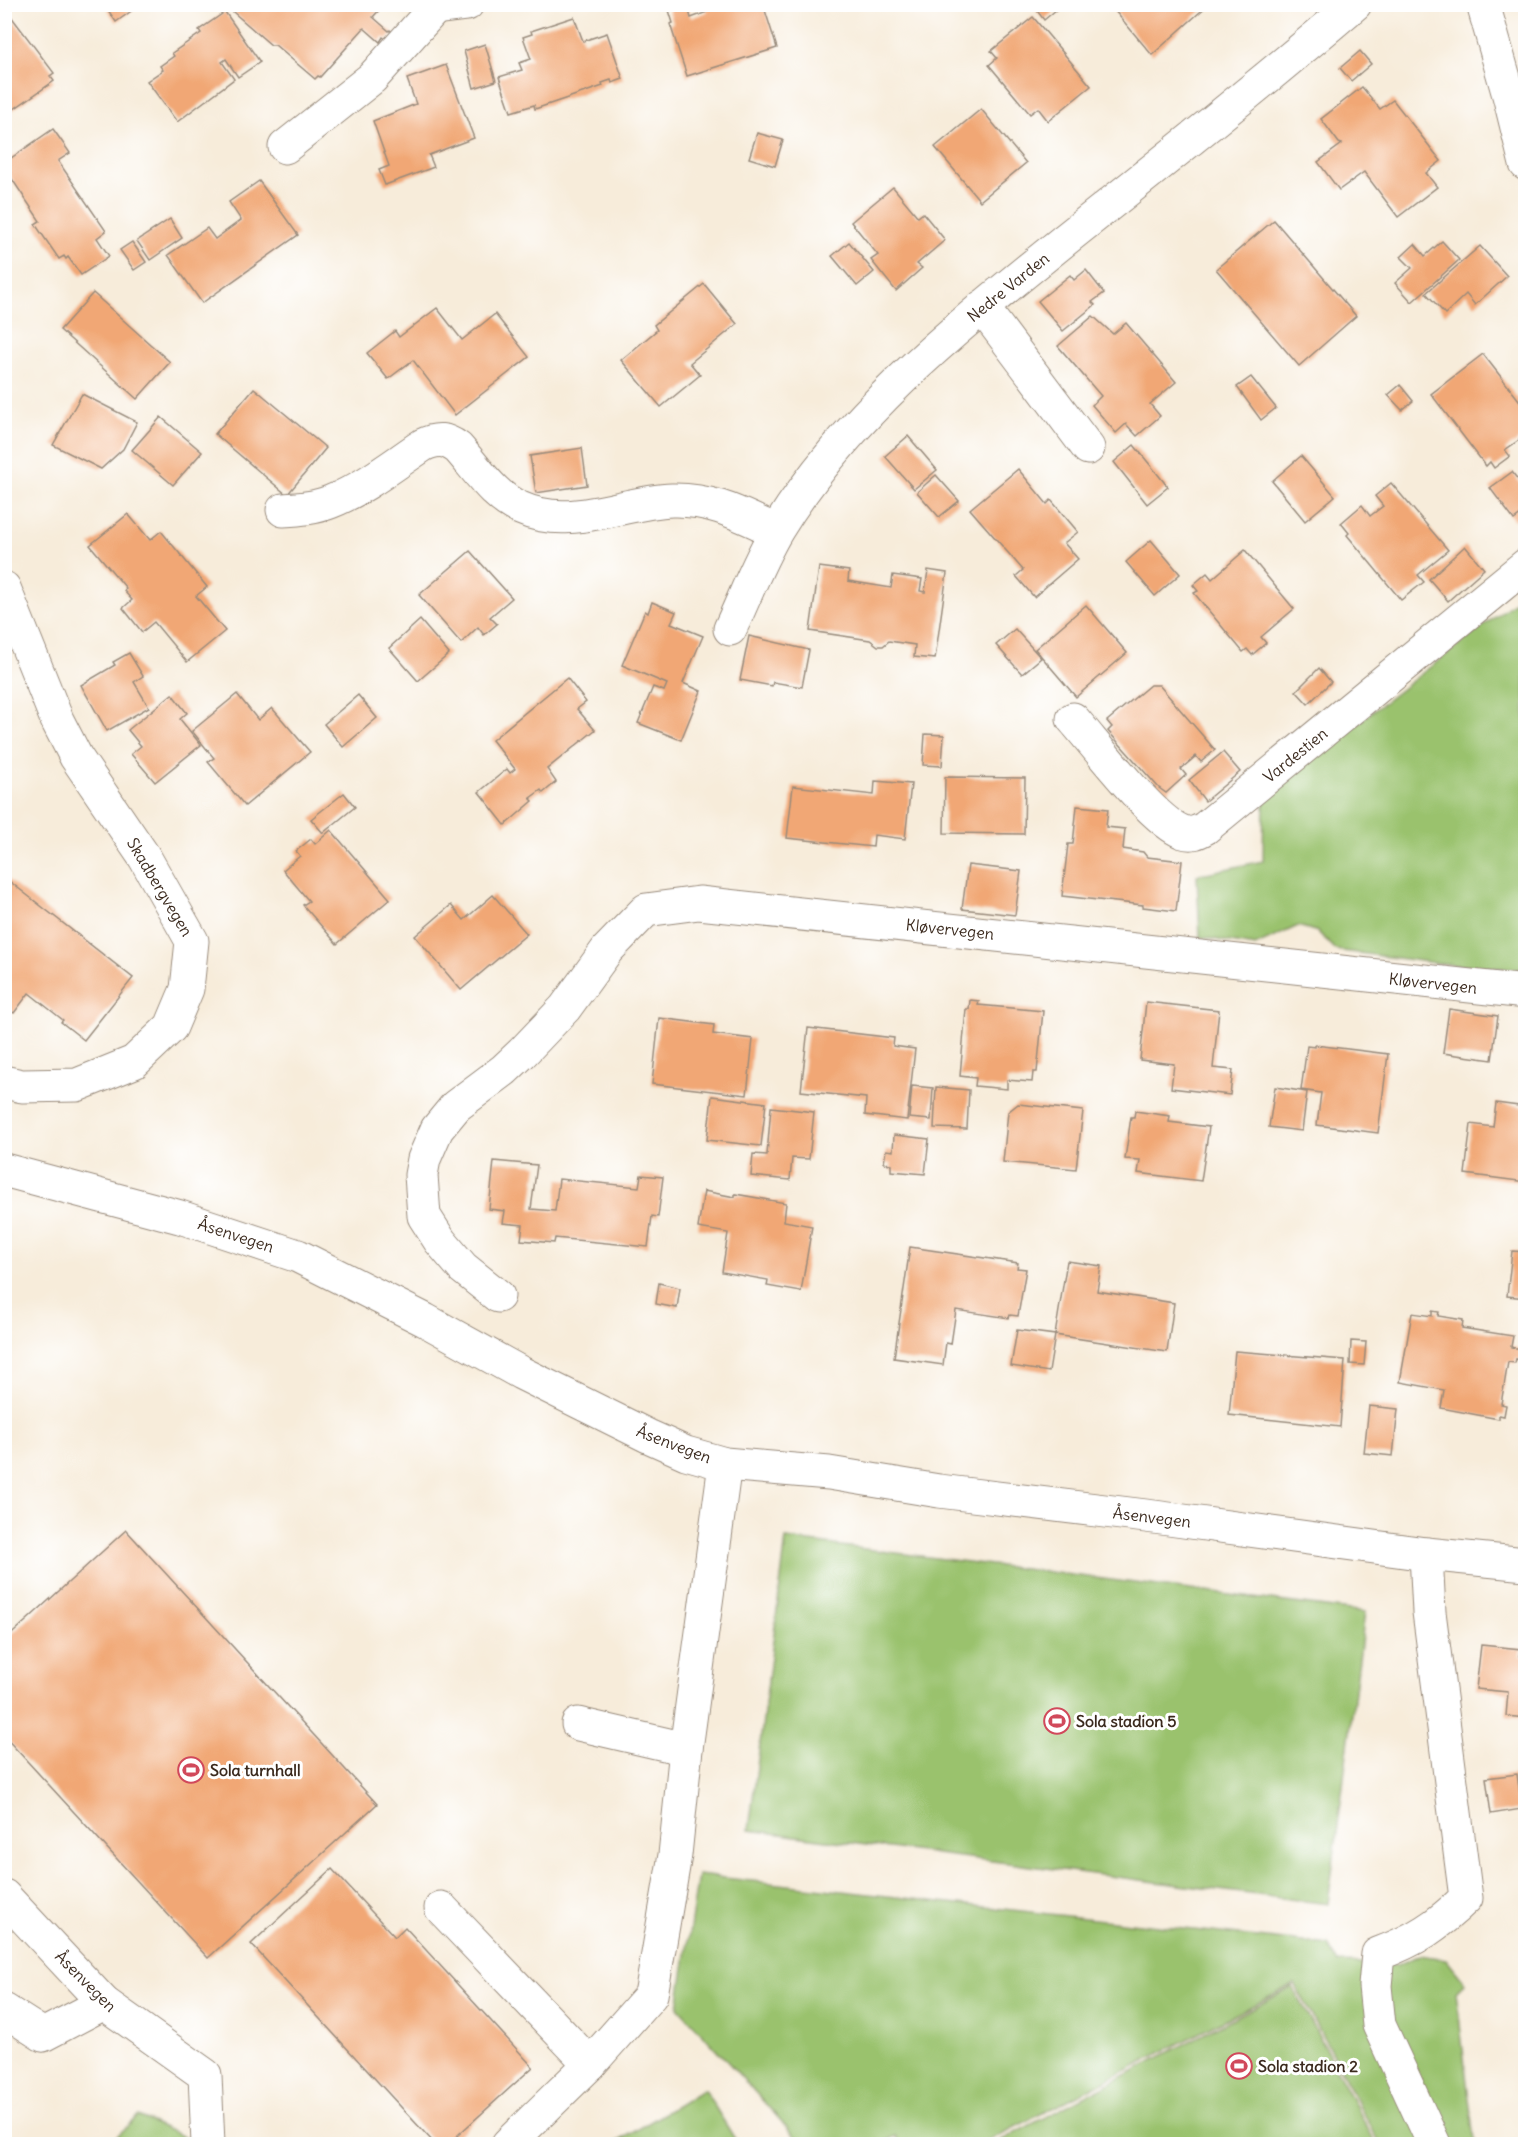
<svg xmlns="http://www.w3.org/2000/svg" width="1530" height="2149" font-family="Delius,sans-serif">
  <rect width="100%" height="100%" fill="#fff"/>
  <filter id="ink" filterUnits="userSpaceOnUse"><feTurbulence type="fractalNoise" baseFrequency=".0167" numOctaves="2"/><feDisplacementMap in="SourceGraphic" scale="12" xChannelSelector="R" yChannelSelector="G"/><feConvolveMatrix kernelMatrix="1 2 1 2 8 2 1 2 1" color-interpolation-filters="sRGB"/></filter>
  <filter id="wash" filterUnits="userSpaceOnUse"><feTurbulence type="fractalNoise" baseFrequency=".008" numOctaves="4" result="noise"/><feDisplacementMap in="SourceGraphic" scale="24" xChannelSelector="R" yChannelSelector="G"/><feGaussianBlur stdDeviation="1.35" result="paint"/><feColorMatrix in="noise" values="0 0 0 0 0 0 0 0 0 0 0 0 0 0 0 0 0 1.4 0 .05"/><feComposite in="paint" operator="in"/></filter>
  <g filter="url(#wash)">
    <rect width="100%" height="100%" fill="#f7ecda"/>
    <g fill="#9ac26d" stroke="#6a7646" stroke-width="1.5">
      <polygon points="1525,594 1525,970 1443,964 1335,950 1318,932 1298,926 1255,946 1200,937 1197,875 1263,861 1264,795"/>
      <polygon points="786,1539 1365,1612 1328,1904 749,1830"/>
      <polygon points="698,1875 1329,1945 1338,1963 1397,1965 1420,1955 1446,1959 1465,1983 1456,1992 1474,2140 1478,2144 1380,2144 1295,1984 982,2144 900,2144 896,2136 880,2144 802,2144 678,2007"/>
      <polygon points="1293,1987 1376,2144 994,2144"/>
      <polygon points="704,2089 738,2144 614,2144"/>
      <polygon points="138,2116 191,2140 193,2144 109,2144"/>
    </g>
    <g id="blocks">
      <g fill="#f1a774">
        <polygon points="104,4 141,4 116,22"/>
        <polygon points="240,4 381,4 383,6 373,17 389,31 390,30 393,33 387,40 383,37 380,42 364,28 320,77 318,76 315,79 275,45 271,45 233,12"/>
        <polygon points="667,4 687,4 691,18 707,12 705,4 763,4 777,48 687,76 670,24 673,23"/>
        <polygon points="1032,4 1063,4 1044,20"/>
        <polygon points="1109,4 1209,4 1152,55"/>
        <polygon points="4,7 54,73 50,76 54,81 11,111 4,103"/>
        <polygon points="225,12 260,62 238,77 226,59 222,62 234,79 177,122 147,81 163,70 160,66 174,56 172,53 201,33 199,30"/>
        <polygon points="574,17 583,41 607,33 623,79 612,83 611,80 602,83 603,86 535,109 534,105 511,112 499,77 522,70 519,63 531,59 523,37 532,34 531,31"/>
        <polygon points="1033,17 1091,86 1048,121 1038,108 1030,114 989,65 997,58 991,51"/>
        <polygon points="485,44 496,81 474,88 464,51"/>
        <polygon points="1360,51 1371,64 1351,81 1340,68"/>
        <polygon points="446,65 474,138 429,155 434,167 385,185 379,170 389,166 373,121 416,104 407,79"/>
        <polygon points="1362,87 1380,109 1393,100 1441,161 1426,173 1437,187 1398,217 1364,172 1339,190 1318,162 1342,144 1339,143 1321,119"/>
        <polygon points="981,109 1026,163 980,201 935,147"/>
        <polygon points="53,129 70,153 58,161 106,231 97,238 109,256 81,275 68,257 66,259 64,256 59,259 35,224 40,221 4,167 4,163"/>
        <polygon points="757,133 783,140 775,166 749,158"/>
        <polygon points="259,181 298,235 202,303 168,255 207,228 215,239 241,220 229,202"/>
        <polygon points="893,187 918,217 923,213 945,240 917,264 922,268 896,291 871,260 878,255 851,222"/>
        <polygon points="170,219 182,238 150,260 137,241"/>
        <polygon points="1274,220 1356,316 1299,366 1216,269"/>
        <polygon points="1442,241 1459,260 1412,302 1395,283 1412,268 1401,257 1415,244 1425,256"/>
        <polygon points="132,242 146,262 134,270 120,250"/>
        <polygon points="849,242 874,272 857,286 832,256"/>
        <polygon points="1480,246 1507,276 1475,305 1466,294 1445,314 1426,293"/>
        <polygon points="1086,270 1104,293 1092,302 1095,305 1063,331 1038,301 1070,275 1074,280"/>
        <polygon points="704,284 737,324 690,363 700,375 661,407 621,360 657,330 654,325"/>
        <polygon points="93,293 170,362 137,399 60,330"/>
        <polygon points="437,308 462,340 495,314 529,357 455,415 413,360 388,379 367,353 395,331 399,337"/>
        <polygon points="1093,316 1113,334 1126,323 1176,382 1150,404 1160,416 1137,436 1126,424 1116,433 1092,405 1101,396 1058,346"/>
        <polygon points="1483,354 1526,409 1526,435 1505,450 1510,456 1494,468 1490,462 1486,466 1431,394"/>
        <polygon points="1251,377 1276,408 1261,420 1237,387"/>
        <polygon points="1400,385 1413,401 1402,410 1388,395"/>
        <polygon points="254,388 326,448 287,495 215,434"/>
        <polygon points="82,394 137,422 123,449 101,469 53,445"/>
        <polygon points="161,417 202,452 173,485 132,450"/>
        <polygon points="908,436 937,470 914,489 885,456"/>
        <polygon points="1134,445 1168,487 1147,504 1114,462"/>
        <polygon points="582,448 587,485 536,493 530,456"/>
        <polygon points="1301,456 1335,496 1305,521 1272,481"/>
        <polygon points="1018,469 1047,504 1051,500 1078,532 1064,543 1078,559 1034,597 1016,576 1023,570 970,509"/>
        <polygon points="1512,472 1526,490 1526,511 1514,520 1490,488"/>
        <polygon points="936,475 959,501 939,517 917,492"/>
        <polygon points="1391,483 1448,550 1418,575 1424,582 1401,600 1347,535 1349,533 1341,523 1362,505 1370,516 1383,506 1375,496"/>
        <polygon points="128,514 150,540 161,531 207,587 196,596 225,631 187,662 154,622 142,632 123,608 132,600 124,591 126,588 90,545"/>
        <polygon points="1151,540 1180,574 1155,596 1126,562"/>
        <polygon points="1465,546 1484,569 1448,601 1429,579"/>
        <polygon points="1245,550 1294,609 1261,637 1266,643 1252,655 1247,649 1243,652 1194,593 1198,591 1193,585 1207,573 1212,579"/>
        <polygon points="470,551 512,598 490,617 497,624 484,635 478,627 461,643 419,595"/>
        <polygon points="819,567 849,571 848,581 891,588 893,575 922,579 920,591 925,592 928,570 947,573 935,659 914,657 915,645 889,641 883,646 878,646 870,640 810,631"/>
        <polygon points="652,602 676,612 671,623 703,636 683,683 701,691 681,740 638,723 653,687 664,691 667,684 622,665 645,611 648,613"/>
        <polygon points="1086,605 1127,653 1076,697 1035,649"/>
        <polygon points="420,620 449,654 418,681 389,648"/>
        <polygon points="1015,629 1041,658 1022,674 996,645"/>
        <polygon points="749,636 809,650 802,687 773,682 772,686 740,680"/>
        <polygon points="129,653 143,676 134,682 149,707 107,731 81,685 115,665 113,662"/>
        <polygon points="1319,668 1331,682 1308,704 1296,691"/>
        <polygon points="567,678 586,702 577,709 595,730 547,769 556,782 543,793 541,790 530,798 533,801 505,825 479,792 507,769 510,773 515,769 492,740"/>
        <polygon points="1150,685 1159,685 1215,750 1201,762 1196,756 1181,769 1186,775 1166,793 1159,788 1108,731 1112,727 1107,721"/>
        <polygon points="172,694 187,713 180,719 201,745 155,782 131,754 141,746 128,730"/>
        <polygon points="237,694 258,720 272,708 310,752 245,806 208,762 214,758 192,731"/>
        <polygon points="358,695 377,718 343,747 324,724"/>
        <polygon points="925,734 944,735 942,766 923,765"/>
        <polygon points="1223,752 1240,772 1205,801 1189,780"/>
        <polygon points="945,777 1025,778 1024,834 944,833"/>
        <polygon points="875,781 911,784 905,839 874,835 873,847 787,838 793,786 874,795"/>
        <polygon points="344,793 355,807 323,833 311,819"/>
        <polygon points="1077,806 1108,809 1106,827 1125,829 1123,849 1143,852 1147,857 1182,861 1176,911 1143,907 1143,905 1062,896 1068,844 1073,844"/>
        <polygon points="331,830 390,899 337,944 303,905 309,901 283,870 300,856 296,851 311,839 315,844"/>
        <polygon points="968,865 1021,871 1015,915 962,909"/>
        <polygon points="4,877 133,978 84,1040 61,1022 63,1020 29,993 14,1013 4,1006"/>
        <polygon points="493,895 527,934 461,990 415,936 451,905 464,920"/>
        <polygon points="970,1000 979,1001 978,1005 1043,1011 1037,1072 1033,1072 1032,1082 1007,1080 1007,1089 975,1086 976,1078 960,1076 966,1009 969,1009"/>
        <polygon points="1146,1002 1219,1010 1213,1068 1233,1070 1230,1095 1171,1088 1174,1064 1140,1060"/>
        <polygon points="1449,1009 1498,1016 1492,1060 1443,1053"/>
        <polygon points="659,1018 714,1025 713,1034 753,1039 747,1095 652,1084"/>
        <polygon points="808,1028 894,1038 893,1046 915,1049 907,1120 865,1115 866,1098 801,1091"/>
        <polygon points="1315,1045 1388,1054 1378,1133 1317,1125 1321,1093 1301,1090 1307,1046 1315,1047"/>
        <polygon points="912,1086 933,1088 931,1120 909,1118"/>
        <polygon points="936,1087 969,1090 967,1129 934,1128"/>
        <polygon points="1275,1087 1307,1092 1302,1131 1269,1127"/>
        <polygon points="712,1096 766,1103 761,1146 707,1140"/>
        <polygon points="1496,1103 1526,1107 1526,1182 1465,1174 1471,1124 1493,1127"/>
        <polygon points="1018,1104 1083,1111 1076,1169 1003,1162 1008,1112"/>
        <polygon points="771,1107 814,1112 809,1159 792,1158 790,1180 751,1176 753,1154 767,1155"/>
        <polygon points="1135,1111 1170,1116 1169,1122 1209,1127 1201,1181 1138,1173 1140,1160 1125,1159 1131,1117 1134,1117"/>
        <polygon points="894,1135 929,1139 925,1174 891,1171 891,1164 884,1163 886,1150 893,1151"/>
        <polygon points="494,1161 537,1165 531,1209 555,1211 559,1179 639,1187 641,1175 663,1177 658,1217 652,1216 648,1247 555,1238 554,1243 521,1240 523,1225 503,1223 505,1211 489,1209"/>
        <polygon points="704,1191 735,1197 735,1194 786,1203 784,1221 812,1226 801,1292 767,1286 768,1280 722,1272 728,1233 698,1228"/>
        <polygon points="910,1247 1018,1263 1017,1268 1026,1269 1018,1316 1010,1315 1009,1318 956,1310 951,1344 946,1343 943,1365 894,1358"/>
        <polygon points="1512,1251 1526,1252 1526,1298 1507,1296"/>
        <polygon points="1067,1261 1101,1266 1097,1291 1174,1303 1167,1352 1055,1335"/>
        <polygon points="659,1283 680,1288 677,1308 656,1304"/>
        <polygon points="1432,1311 1439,1312 1438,1316 1463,1320 1462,1328 1513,1336 1511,1347 1526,1350 1526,1361 1516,1359 1515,1363 1508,1362 1501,1404 1506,1405 1504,1416 1499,1415 1499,1419 1441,1408 1444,1390 1400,1382 1412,1313 1432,1316"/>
        <polygon points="1017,1330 1055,1335 1049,1372 1011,1366"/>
        <polygon points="1351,1341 1366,1342 1364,1365 1350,1364"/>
        <polygon points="1235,1351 1345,1360 1340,1427 1229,1415"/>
        <polygon points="1369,1406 1398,1409 1393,1456 1364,1453"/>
        <polygon points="126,1530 377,1804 208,1958 4,1736 4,1641"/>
        <polygon points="1481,1645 1521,1649 1520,1656 1526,1657 1526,1718 1506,1716 1508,1692 1476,1689"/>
        <polygon points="1517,1774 1522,1809 1491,1814 1486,1778"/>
        <polygon points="332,1869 395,1937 405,1927 533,2067 448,2144 435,2144 251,1944"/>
      </g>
    </g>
  </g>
  <g filter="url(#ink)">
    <use href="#blocks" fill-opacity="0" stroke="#998b7c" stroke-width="1.5"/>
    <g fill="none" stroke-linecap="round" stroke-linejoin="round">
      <g stroke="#998b7c" stroke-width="35">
        <g id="minor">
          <polyline points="427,4 435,8 467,4"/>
          <polyline points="1483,4 1510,99 1526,164"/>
          <polyline points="285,147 372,78 435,8"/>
          <polyline points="982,307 1088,448"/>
          <path d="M 283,510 C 299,509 315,508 330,502 C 363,489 393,465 423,445 C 437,438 446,439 458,448 C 477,469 494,497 520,508 C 570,531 621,502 672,500 C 713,499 741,515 776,531"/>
          <polyline points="4,588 57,720 76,757 145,858 192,941 187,989 171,1027 134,1062 77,1085 22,1086 4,1082"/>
          <path d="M 730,629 C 745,597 759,560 777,530 C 849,412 960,325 1066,239 C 1163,162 1260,85 1355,4"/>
          <path d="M 1073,719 C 1096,745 1153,821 1183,832 C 1192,835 1198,832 1205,828 L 1526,565"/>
          <polyline points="4,1170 180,1217 298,1256 425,1320 521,1373 648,1436 686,1453 725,1464 829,1473 939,1491 1154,1517 1426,1554 1526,1564"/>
          <polyline points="498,1296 463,1268 440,1241 424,1216 421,1175 424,1159 437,1129 456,1106 504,1070 522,1053 565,1008 607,950 646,910 699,903 1526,992"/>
          <path d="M 1426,1554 L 1429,1612 L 1466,1898 C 1437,1926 1416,1940 1378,1954 L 1375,1986 L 1379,2025 L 1434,2144"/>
          <polyline points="578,1724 686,1749"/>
          <polyline points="4,1896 104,2003 205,2075 208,2144"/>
          <polyline points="441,1908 590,2064"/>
          <polyline points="4,2010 43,2035 104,2003"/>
          <polyline points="508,2144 590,2064 651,1995 675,1855 686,1749 725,1464"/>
        </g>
      </g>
      <use href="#minor" stroke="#fff" stroke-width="33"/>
    </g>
  </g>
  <defs>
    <g id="stadium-ring" transform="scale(1.35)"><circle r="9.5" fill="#fff" stroke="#d1495b" stroke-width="1.5"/><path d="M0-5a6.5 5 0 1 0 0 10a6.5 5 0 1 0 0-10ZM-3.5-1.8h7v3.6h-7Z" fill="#d1495b"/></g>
  </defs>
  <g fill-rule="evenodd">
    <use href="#stadium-ring" x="1057" y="1721"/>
    <use href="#stadium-ring" x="191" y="1770"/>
    <use href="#stadium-ring" x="1239" y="2066"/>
  </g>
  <g text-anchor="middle" stroke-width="6" stroke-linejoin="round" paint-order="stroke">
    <g font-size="16" fill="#3b2a1e" stroke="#fff">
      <text transform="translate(1008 287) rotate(-39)" y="6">Nedre Varden</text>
      <text transform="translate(1295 755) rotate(-39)" y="6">Vardestien</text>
      <text transform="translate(160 887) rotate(59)" y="6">Skadbergvegen</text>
      <text transform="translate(950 929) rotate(6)" y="6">Kløvervegen</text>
      <text transform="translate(1433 983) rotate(6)" y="6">Kløvervegen</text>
      <text transform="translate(236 1235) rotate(18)" y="6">Åsenvegen</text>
      <text transform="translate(674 1444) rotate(21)" y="6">Åsenvegen</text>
      <text transform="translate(1152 1517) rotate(7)" y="6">Åsenvegen</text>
      <text transform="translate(86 1981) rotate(45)" y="6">Åsenvegen</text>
    </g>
    <g font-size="16" font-weight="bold" fill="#3b2a1e" stroke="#fff" text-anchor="start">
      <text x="1076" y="1727">Sola stadion 5</text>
      <text x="210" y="1776">Sola turnhall</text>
      <text x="1258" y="2072">Sola stadion 2</text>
    </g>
  </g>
  <rect width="1530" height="2149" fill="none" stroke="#fff" stroke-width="24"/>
</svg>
